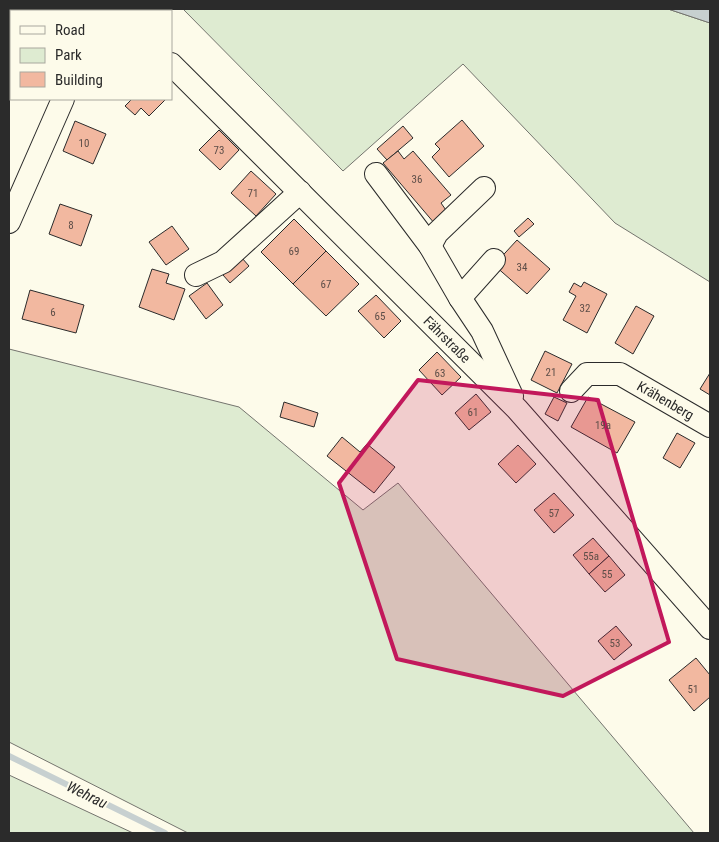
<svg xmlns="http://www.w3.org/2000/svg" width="719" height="842" font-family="'Roboto Condensed',sans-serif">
  <rect width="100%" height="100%" fill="#fdfbea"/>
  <g fill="#deebd1" stroke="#74746e">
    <polygon points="183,9 668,9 710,23 710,282 615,223 463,64 343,171"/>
    <polygon points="9,349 239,407 363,510 398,483 694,833 188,833 9,742"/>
    <polygon points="9,775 133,833 9,833"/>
  </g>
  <polygon fill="#c7d0d0" stroke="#74746e" points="668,9 710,9 710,23"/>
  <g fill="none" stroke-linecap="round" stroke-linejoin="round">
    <polyline stroke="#c7d0d0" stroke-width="6" points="9,756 165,833"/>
  </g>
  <g fill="#f2b8a0" stroke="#2b2b2b">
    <polygon points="132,99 166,99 149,116 141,108 135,115 125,106"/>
    <polygon points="462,120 484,146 449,177 432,157 440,149 435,144"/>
    <polygon points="75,121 106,134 93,164 63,151"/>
    <polygon points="403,126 413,138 387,160 377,149"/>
    <polygon points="219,130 239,150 220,170 199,150"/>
    <polygon points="398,151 404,159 413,151 451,195 441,203 448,213 435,224 383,163"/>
    <polygon points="251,171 276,194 256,216 231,193"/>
    <polygon points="60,204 92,215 81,246 49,234"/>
    <polygon points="528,218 534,224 519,237 514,231"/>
    <polygon points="294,219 326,251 293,284 261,252"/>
    <polygon points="172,226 189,249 166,265 149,242"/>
    <polygon points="517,240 550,269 527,294 494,265"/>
    <polygon points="326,251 359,284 326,316 293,284"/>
    <polygon points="242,258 249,266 230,283 223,275"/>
    <polygon points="152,269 169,274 166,283 185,289 174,320 139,307"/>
    <polygon points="584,282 607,294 587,333 563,320 576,296 569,292 574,283 581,287"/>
    <polygon points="207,283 223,305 206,319 189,296"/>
    <polygon points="30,290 84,305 76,333 22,319"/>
    <polygon points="376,295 401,321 384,338 358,311"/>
    <polygon points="636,306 654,316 633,354 615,343"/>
    <polygon points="545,351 572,364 557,393 531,380"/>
    <polygon points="437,352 461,377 442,395 419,370"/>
    <polygon points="710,373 710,395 700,389"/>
    <polygon points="476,394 491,412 469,430 455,413"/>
    <polygon points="554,397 567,403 558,421 545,414"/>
    <polygon points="588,397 635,422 617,453 571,427"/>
    <polygon points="284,402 318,413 314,427 280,417"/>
    <polygon points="677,433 695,443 680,468 663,458"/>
    <polygon points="342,437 360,452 367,444 395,467 374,493 327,456"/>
    <polygon points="518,445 536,464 516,483 498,464"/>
    <polygon points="554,493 574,515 554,533 534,510"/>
    <polygon points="593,538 609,556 589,574 573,555"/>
    <polygon points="609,556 625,575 605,592 589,574"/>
    <polygon points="616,626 632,645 614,660 598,641"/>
    <polygon points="696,658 710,675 710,697 694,711 669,680"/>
  </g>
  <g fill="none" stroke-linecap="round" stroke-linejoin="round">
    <g stroke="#2b2b2b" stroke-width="24">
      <g id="minor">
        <polyline points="77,9 78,11"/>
        <polyline points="122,11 122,9"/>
        <path id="s1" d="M 171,64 L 517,409 L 710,628"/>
        <polyline points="376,174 430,246 460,298 482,331 512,396"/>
        <polyline points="9,222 63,99"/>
        <polyline points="430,246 437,233 484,188"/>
        <polyline points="196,275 223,262 300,192"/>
        <polyline points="460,298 494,260"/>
        <path id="s2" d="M 571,391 L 587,374 L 620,374 L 710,426"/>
      </g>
    </g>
    <use href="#minor" stroke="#fdfbea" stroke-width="22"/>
  </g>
  <path fill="#c2185b" fill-opacity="0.2" stroke="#c2185b" stroke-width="4" stroke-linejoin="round" d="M 418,380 L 598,400 L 669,642 L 563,696 L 397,659 L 339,483 Z"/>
  <g text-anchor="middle" stroke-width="4" stroke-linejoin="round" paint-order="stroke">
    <g font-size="11" fill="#5d4e48">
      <text x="84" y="147">10</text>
      <text x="219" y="154">73</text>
      <text x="417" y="183">36</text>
      <text x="253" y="197">71</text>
      <text x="71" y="229">8</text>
      <text x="294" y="255">69</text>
      <text x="522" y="271">34</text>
      <text x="326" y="288">67</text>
      <text x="585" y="312">32</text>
      <text x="53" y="316">6</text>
      <text x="380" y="320">65</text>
      <text x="551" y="376">21</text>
      <text x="440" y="377">63</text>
      <text x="473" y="416">61</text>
      <text x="603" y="429">19a</text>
      <text x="554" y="517">57</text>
      <text x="591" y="560">55a</text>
      <text x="607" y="578">55</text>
      <text x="615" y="647">53</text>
      <text x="693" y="693">51</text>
    </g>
    <g font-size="14" fill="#2b2b2b" stroke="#fdfbea">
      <text dy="5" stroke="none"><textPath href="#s1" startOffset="390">Fährstraße</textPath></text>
      <text dy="5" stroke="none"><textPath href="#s2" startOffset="109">Krähenberg</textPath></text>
    </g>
    <g font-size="15" font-style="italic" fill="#2b2b2b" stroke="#fdfbea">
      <text transform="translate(87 795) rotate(26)" y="5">Wehrau</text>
    </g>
  </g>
  <rect width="719" height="842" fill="none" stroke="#2b2b2b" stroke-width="20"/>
  <rect x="10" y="10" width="162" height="90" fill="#fdfbea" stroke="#a9a89e"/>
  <rect x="20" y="26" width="25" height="8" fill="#fdfbea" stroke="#a9a89e"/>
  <text x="55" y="35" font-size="15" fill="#2b2b2b">Road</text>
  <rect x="20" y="48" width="25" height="15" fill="#deebd1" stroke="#a9a89e"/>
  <text x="55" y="60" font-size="15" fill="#2b2b2b">Park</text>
  <rect x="20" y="72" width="25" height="15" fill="#f2b8a0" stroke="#a9a89e"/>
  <text x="55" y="85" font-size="15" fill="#2b2b2b">Building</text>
</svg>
